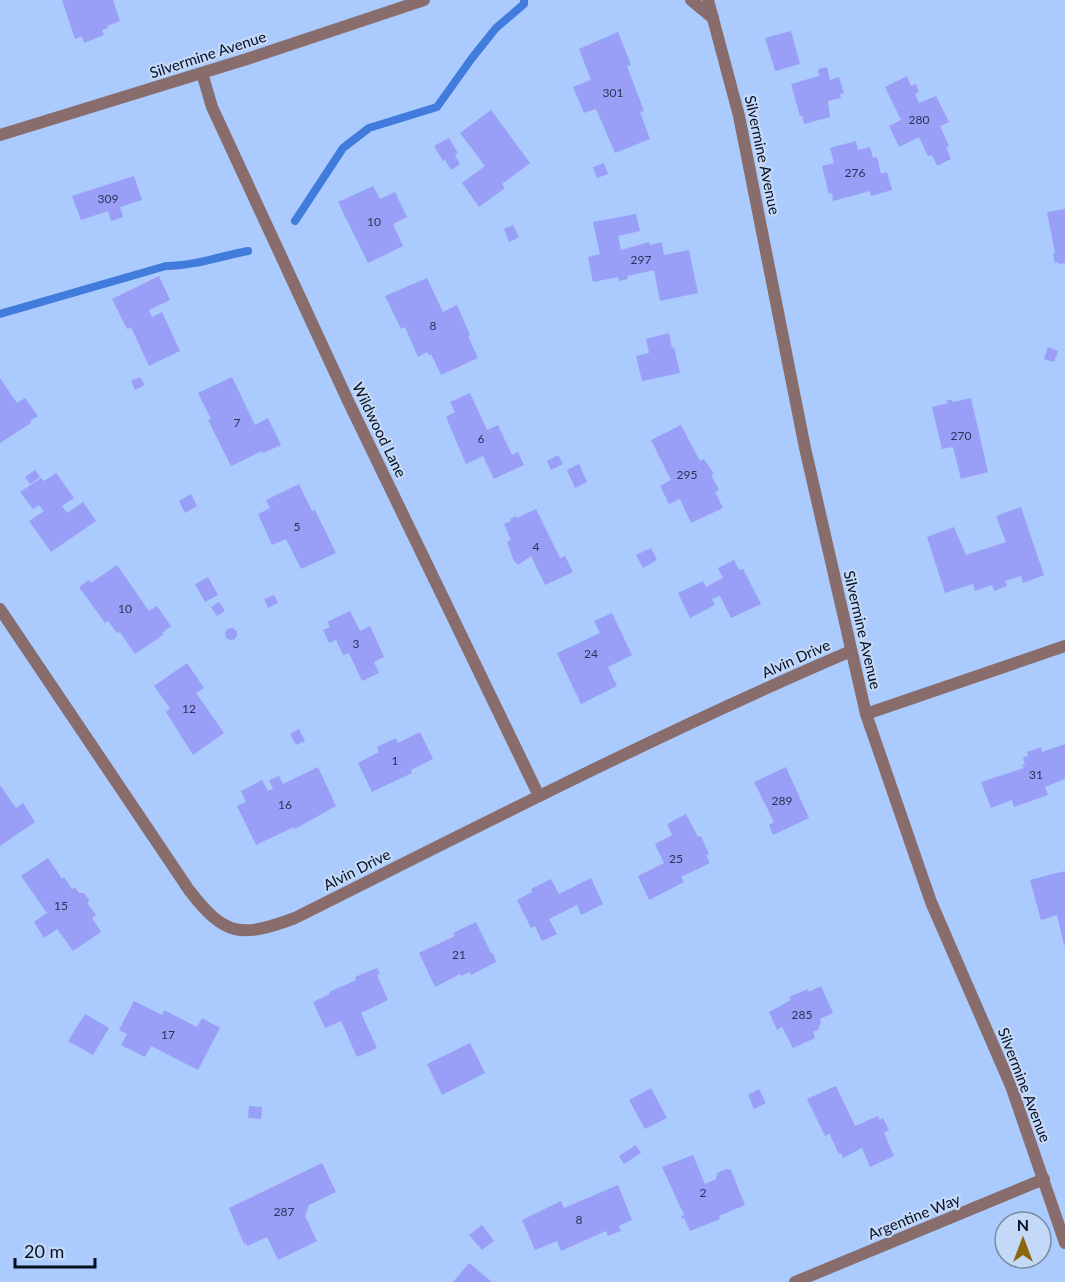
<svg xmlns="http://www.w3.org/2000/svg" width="1065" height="1282" font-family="Lato,sans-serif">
  <rect width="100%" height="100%" fill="#abcbfe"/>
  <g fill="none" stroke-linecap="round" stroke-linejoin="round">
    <g stroke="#417bdb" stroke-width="8">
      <polyline points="295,221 343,148 369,128 437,107 472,58 496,28 524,4 524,0"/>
      <path d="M 0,314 L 166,266 C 194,266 221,256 248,251"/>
    </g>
  </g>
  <g fill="#999ef6">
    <polygon points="62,0 113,0 120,21 107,26 108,28 102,30 104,35 84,43 82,36 75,39"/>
    <polygon points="791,31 800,64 775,71 765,38"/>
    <polygon points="618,32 631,65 627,66 644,111 640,112 650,139 615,153 596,109 584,113 573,87 591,80 579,49"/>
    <polygon points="827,67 830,80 839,77 844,93 840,94 841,98 828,101 830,117 804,124 802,116 800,116 791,84 819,76 818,69"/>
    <polygon points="907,76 911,86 916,84 919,92 915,94 919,103 936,96 949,122 940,126 949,146 946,147 951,159 937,166 932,155 928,156 919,137 899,147 889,126 901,120 885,87"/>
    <polygon points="491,110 530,163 502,184 505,188 479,207 462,183 485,166 460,133"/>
    <polygon points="449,138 458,153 455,155 460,164 451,170 445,160 443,161 434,146"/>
    <polygon points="856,141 858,150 870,147 873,158 877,157 881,174 887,172 892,190 871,196 870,191 833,201 832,193 829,194 822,166 834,163 830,148"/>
    <polygon points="604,163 608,174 597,178 593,167"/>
    <polygon points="134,176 142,200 120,207 123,217 111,221 108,211 81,220 72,196"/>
    <polygon points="373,186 380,199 395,192 407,217 393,224 403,246 368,263 338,202"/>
    <polygon points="1065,209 1065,263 1059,264 1058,262 1055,263 1053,253 1055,253 1047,212"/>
    <polygon points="636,214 640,231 618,236 621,250 649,242 650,245 662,242 664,255 689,250 698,293 660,301 654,270 627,276 628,279 619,281 618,277 593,282 588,257 600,254 593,222"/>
    <polygon points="513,225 519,237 509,242 504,229"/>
    <polygon points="159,276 170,300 149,310 152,317 162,312 180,351 149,366 131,327 127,329 112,299"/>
    <polygon points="427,278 443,312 457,305 470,335 468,336 478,358 441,375 431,354 429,355 427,352 418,357 405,327 401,329 385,296"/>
    <polygon points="669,333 672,348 674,347 680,373 642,381 636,356 649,353 646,339"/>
    <polygon points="1048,347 1058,351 1054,362 1044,359"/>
    <polygon points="140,377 145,385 135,390 131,381"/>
    <polygon points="232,377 255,425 268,418 281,445 263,453 262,451 231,466 208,420 211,419 198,393"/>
    <polygon points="0,378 17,403 25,398 38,416 30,421 31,423 0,443"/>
    <polygon points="470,393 487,430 498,425 512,455 518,452 524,465 494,479 483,456 466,464 446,417 455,412 450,402"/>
    <polygon points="971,398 988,472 961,479 953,447 942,449 932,407 948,403 947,400 952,400 953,402"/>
    <polygon points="681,425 700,461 704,459 714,474 711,475 719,490 715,492 723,508 691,523 680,499 669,504 660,486 671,480 651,440"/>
    <polygon points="558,455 563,464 551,470 547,461"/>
    <polygon points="579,464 587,482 575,488 567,470"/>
    <polygon points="35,470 40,477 30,484 25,477"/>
    <polygon points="56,473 74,498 62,506 67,513 83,502 96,521 51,552 29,521 44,511 39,505 33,509 20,492 41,478 44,481"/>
    <polygon points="299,484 312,511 315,510 336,553 301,569 286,539 272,545 258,514 270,508 266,500"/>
    <polygon points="191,494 197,506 185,513 179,501"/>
    <polygon points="1021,507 1044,575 1023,583 1021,576 1005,581 1007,586 994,591 992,585 975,591 973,584 945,593 927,537 954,527 966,555 1006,542 996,516"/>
    <polygon points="536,509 560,558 565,556 573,572 545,585 531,556 518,565 514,561 507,542 511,540 504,524 511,521 510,519 516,516 517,518"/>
    <polygon points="651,548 657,560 643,568 636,555"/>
    <polygon points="734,560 739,570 743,569 761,604 731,618 720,596 712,599 715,605 690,618 678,593 703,581 706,587 723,578 718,568"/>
    <polygon points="117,565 149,611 157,606 171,626 162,633 163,635 135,654 120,632 117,633 108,621 105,623 79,587 89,580 91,583"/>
    <polygon points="208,577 218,595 205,602 195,584"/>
    <polygon points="274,595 278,603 268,608 264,599"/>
    <polygon points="219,602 225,611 217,616 211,607"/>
    <polygon points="350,611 360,631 370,626 384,657 374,662 379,673 362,681 349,653 343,655 336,640 329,643 323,630 330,627 327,622"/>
    <polygon points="612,613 632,655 608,667 617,686 581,704 557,653 600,633 594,621"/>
    <circle cx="231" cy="634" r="6"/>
    <polygon points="187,663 204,688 196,693 224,733 193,755 166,712 170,708 154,686"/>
    <polygon points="299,729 305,741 296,745 290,734"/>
    <polygon points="420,732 433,759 411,770 412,773 372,792 358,763 379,752 377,747 396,738 398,743"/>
    <polygon points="1065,744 1065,779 1045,787 1048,795 1014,807 1012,800 991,808 981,782 1024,768 1022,765 1025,764 1023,757 1028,756 1027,752 1041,747 1042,752"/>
    <polygon points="318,767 336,806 295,829 294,827 256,845 237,806 246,802 241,791 262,780 268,791 273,789 269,780 279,776 283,784"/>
    <polygon points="786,767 809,818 773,835 769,825 774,822 754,782"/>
    <polygon points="0,785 16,808 23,803 35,822 0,846"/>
    <polygon points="686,814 698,837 701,836 709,854 706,855 710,863 681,877 684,882 649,900 638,876 664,863 655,844 672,835 667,824"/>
    <polygon points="48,858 62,879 64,877 72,889 75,887 79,893 84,893 89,900 88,904 96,915 92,918 101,932 73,951 57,929 44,938 34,922 47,913 21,876"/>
    <polygon points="1065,871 1065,945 1064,945 1057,915 1041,920 1030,880"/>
    <polygon points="591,878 603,904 581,915 577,905 549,919 557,934 542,941 535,926 531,928 517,900 532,892 531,889 551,879 559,894"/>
    <polygon points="476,922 491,953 493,953 496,962 471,975 470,972 461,976 460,974 435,987 419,953 455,936 453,933"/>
    <polygon points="377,968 380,974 377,975 388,1000 361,1013 377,1048 357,1057 341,1021 325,1028 313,1002 330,994 329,992 356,980 355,977"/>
    <polygon points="821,986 833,1013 820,1019 821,1022 818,1030 813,1032 815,1038 793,1048 782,1027 777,1030 769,1012 791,1000 789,997 808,989 809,992"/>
    <polygon points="134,1001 162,1015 164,1010 197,1027 202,1018 220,1028 198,1070 151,1046 145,1057 121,1045 127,1034 119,1030"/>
    <polygon points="85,1014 109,1028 93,1055 68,1041"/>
    <polygon points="470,1043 485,1073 442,1095 427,1064"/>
    <polygon points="836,1086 855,1126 878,1116 880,1120 883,1118 889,1130 884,1133 894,1156 870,1167 862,1148 843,1158 841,1153 839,1154 830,1135 832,1133 825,1136 807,1099"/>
    <polygon points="651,1088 667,1118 645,1129 629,1100"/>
    <polygon points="759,1089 766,1103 754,1109 748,1095"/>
    <polygon points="249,1106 262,1107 261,1119 248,1118"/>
    <polygon points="636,1145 641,1153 624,1164 619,1156"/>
    <polygon points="693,1155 705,1184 716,1179 717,1173 727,1169 731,1170 745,1205 719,1216 720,1219 690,1231 684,1218 682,1219 681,1216 684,1215 662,1167"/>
    <polygon points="322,1163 336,1192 309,1205 305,1216 317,1241 278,1260 267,1237 247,1246 246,1243 244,1244 229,1208"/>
    <polygon points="618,1185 632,1220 619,1226 621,1231 608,1236 606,1231 561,1251 557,1241 535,1250 522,1220 561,1201 564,1208"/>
    <polygon points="482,1225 494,1241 482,1250 469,1235"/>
    <polygon points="469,1263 492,1282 453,1282"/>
  </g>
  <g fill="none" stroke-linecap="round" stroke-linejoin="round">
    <g stroke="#896d6c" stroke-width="12">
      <polyline points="202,73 212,107 349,403 539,796"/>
      <path d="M 0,609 L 189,890 C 225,937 241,938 295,918 C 479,826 662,732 851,651"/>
      <polyline points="866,714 1065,646"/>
      <polyline points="795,1282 1044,1179"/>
    </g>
    <g stroke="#896d6c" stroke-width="12">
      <polyline points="691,0 713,18"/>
      <polyline points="708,0 739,116 805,448 866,714 931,902 1011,1086 1065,1243"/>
      <polyline points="0,135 247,59 424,0"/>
    </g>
  </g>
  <g text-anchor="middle" stroke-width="4.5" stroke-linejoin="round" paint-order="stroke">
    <g font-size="12" fill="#2b3356">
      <text x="613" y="97">301</text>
      <text x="919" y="124">280</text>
      <text x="855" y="177">276</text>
      <text x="108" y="203">309</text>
      <text x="374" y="226">10</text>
      <text x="641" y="264">297</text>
      <text x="433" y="330">8</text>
      <text x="237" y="427">7</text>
      <text x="961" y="440">270</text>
      <text x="481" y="443">6</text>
      <text x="687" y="479">295</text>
      <text x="297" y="531">5</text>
      <text x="536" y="551">4</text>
      <text x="125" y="613">10</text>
      <text x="356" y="648">3</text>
      <text x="591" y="658">24</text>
      <text x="189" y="713">12</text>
      <text x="395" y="765">1</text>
      <text x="1036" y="779">31</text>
      <text x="782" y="805">289</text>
      <text x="285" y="809">16</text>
      <text x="676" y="863">25</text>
      <text x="61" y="910">15</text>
      <text x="459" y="959">21</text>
      <text x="802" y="1019">285</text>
      <text x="168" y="1039">17</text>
      <text x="703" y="1197">2</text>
      <text x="284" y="1216">287</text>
      <text x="579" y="1224">8</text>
    </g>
    <g font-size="15" fill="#060f21" stroke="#c4d8f7">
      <text transform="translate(208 55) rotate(-18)" y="5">Silvermine Avenue</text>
      <text transform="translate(762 155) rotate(78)" y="5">Silvermine Avenue</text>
      <text transform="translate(379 430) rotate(64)" y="5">Wildwood Lane</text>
      <text transform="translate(862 630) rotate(77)" y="5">Silvermine Avenue</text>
      <text transform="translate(796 659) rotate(-24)" y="5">Alvin Drive</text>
      <text transform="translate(357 870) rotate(-27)" y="5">Alvin Drive</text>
      <text transform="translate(1024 1085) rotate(69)" y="5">Silvermine Avenue</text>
      <text transform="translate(914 1217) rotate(-22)" y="5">Argentine Way</text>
    </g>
  </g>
  <g transform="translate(1023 1240)"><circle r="28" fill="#c4d8f7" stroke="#7888a1" stroke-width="1.5"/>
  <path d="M0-4.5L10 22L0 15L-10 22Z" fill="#8e660b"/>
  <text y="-9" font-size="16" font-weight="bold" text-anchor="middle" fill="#060f21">N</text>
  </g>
  <path d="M15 1258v9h80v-9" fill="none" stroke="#060f21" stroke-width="3"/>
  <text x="24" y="1258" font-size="18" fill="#060f21" stroke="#c4d8f7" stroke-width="4.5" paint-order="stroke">20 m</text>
</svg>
